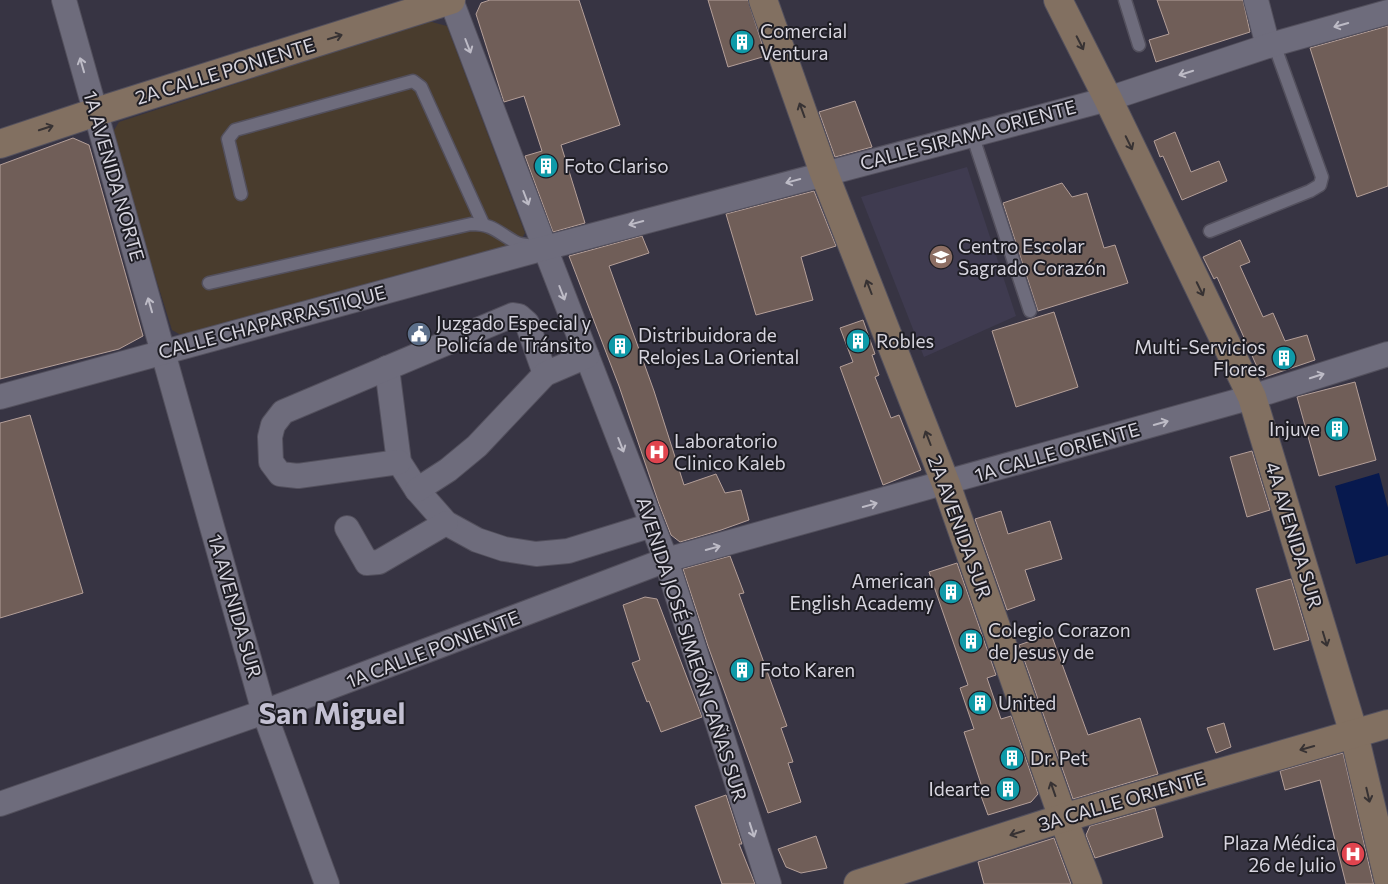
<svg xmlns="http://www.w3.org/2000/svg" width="1388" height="884" font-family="Commissioner,sans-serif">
  <rect width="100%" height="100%" fill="#373443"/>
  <polygon fill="#493c2d" points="428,21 447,26 525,233 517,247 186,338 172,330 111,135 119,122"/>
  <polygon fill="#3f3b50" points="967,167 1016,316 924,357 861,197"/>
  <polygon fill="#07194e" points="1379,473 1388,508 1388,555 1356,564 1335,486"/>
  <g fill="#705e58" stroke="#b49f99">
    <polygon points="490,0 579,0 620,125 561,145 585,223 553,232 525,156 542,151 524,96 504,102 476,14 481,3"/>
    <polygon points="708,0 748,0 766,56 728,67"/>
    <polygon points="1157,0 1243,0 1250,32 1156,62 1149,40 1169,34"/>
    <polygon points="1388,26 1388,186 1357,197 1310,48"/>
    <polygon points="855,101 872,147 835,157 819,112"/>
    <polygon points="1175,132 1191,172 1219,161 1227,181 1182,200 1163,156 1160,157 1154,141"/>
    <polygon points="73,138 89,145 143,336 119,349 0,379 0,165"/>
    <polygon points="1062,183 1072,197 1087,193 1104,248 1115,245 1128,283 1038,311 1003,203"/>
    <polygon points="814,191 836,246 801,257 813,300 756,315 726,214"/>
    <polygon points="642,236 649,253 609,266 654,391 684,485 716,474 725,493 741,490 749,520 721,530 680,542 671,535 659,504 619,386 569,256"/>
    <polygon points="1240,240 1250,262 1240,266 1263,317 1273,313 1285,341 1307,335 1315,360 1262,378 1217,277 1214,279 1203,257"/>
    <polygon points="1054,312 1078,387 1016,407 992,331"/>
    <polygon points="863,320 875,354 872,355 879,375 875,377 891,418 899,415 921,470 883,485 840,367 853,362 840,328"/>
    <polygon points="1355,382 1376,460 1319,476 1297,397"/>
    <polygon points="30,415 83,593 0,618 0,423"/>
    <polygon points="1252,451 1270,510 1247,517 1230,457"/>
    <polygon points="1001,511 1008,534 1050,521 1062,559 1025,570 1035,600 1007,610 975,519"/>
    <polygon points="730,556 744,593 739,594 787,726 781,728 793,762 788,763 801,802 768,813 708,646 683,569"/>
    <polygon points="957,563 996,675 987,678 1001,719 1011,716 1038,794 1031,802 988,815 977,785 981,784 964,732 974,729 960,688 968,685 929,572"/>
    <polygon points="1291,579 1309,640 1274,650 1256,589"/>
    <polygon points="645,597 657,599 702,717 661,732 649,701 647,702 632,663 640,660 623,605"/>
    <polygon points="1051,634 1088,735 1140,718 1158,774 1073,799 1019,645"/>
    <polygon points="1224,723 1231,747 1216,753 1207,728"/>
    <polygon points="1343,753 1373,882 1374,884 1346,884 1320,780 1285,790 1280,771"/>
    <polygon points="726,795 742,844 739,844 755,884 722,884 695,806"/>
    <polygon points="1155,808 1163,837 1095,858 1086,835 1090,826"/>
    <polygon points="816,836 827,868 801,873 786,867 778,849"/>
    <polygon points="1054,838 1071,884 984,884 978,862"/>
  </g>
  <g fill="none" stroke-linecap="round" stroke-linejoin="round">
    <g stroke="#53505d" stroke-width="15">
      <g id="lane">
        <polyline points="1125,0 1139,45"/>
        <polyline points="972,134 1030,311"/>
        <polyline points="241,194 228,139 235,130 413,81 421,87 483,224"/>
        <polyline points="1210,231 1310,191 1320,185 1322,177 1274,44"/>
        <path d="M 209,283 L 471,224 C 493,224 497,232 515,242 C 520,245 528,245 534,246"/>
      </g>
    </g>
    <g stroke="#53505d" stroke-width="26">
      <g id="street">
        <polyline points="64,0 264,712 327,884"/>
        <polyline points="451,0 545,248 666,560 769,884"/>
        <polyline points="1256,0 1268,46"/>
        <polyline points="387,368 399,462 417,490 446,523 477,540 504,549 536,554 568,551 652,525"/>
        <polyline points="0,397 545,248 1108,99 1274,44 1388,12"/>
        <polyline points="399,462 298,476 280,474 271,462 270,437 273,425 283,412 513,315 519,316 527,323 545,374"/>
        <polyline points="417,490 448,470 477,446 545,374 587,356"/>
        <polyline points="347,528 367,563 379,562 446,523"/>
        <polyline points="0,804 264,712 666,560 1252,397 1388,354"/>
      </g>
    </g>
    <g stroke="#53505d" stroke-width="30">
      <g id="secondary">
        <polyline points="763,0 824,173 946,484 1063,818 1088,884"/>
        <polyline points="1058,0 1108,99 1252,397 1354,734 1388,878"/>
        <polyline points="0,144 96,112 451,0"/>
        <polyline points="858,884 1063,818 1388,724"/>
      </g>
    </g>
    <use href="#lane" stroke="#6e6c7c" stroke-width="12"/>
    <use href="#street" stroke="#6e6c7c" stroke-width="24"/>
    <use href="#secondary" stroke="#827061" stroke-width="28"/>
  </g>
  <defs><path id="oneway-shaft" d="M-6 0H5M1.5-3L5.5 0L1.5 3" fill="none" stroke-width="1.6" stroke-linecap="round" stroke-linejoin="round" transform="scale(1.25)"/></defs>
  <g stroke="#bdbbc6">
    <use href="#oneway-shaft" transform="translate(1341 25) rotate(164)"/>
    <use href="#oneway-shaft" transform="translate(468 46) rotate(69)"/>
    <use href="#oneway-shaft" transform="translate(82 65) rotate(-106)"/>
    <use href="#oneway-shaft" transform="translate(1186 73) rotate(162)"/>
    <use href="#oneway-shaft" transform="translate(793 181) rotate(165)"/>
    <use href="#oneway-shaft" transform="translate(526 198) rotate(69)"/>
    <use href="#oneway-shaft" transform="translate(636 223) rotate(165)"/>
    <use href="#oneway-shaft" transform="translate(562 293) rotate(69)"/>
    <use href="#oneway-shaft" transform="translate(150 305) rotate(-106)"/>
    <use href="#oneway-shaft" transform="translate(1317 376) rotate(-18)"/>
    <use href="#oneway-shaft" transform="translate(1161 423) rotate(-16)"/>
    <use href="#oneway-shaft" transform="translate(621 445) rotate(69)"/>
    <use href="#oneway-shaft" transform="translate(870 505) rotate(-15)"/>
    <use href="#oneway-shaft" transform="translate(713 548) rotate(-15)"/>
    <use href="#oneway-shaft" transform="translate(752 830) rotate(72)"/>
  </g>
  <g stroke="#373233">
    <use href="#oneway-shaft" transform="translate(335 37) rotate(-17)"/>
    <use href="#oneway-shaft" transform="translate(1080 43) rotate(63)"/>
    <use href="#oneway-shaft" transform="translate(802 110) rotate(-110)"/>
    <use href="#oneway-shaft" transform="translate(46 128) rotate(-18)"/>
    <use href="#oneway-shaft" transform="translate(1129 143) rotate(64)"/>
    <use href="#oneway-shaft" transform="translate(869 287) rotate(-111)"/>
    <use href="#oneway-shaft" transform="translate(1200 289) rotate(64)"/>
    <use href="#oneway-shaft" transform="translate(928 438) rotate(-111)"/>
    <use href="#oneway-shaft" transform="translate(1325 639) rotate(73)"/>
    <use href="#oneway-shaft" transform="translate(1307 748) rotate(164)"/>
    <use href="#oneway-shaft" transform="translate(1053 789) rotate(-109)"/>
    <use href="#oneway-shaft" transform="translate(1368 795) rotate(77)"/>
    <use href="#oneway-shaft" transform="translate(1017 833) rotate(162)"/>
  </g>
  <defs>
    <g id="building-disc" transform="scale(1.25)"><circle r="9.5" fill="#0f9aa8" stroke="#1e1d24"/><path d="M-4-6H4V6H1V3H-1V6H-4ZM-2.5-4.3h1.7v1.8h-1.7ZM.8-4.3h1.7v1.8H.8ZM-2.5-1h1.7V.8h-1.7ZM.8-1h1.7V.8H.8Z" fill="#fff"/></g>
    <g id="school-disc" transform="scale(1.25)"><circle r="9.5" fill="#8d6e63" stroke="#1e1d24"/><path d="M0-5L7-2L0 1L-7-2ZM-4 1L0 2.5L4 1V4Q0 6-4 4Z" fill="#fff"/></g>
    <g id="civic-disc" transform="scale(1.25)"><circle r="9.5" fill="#5c6f8a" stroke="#1e1d24"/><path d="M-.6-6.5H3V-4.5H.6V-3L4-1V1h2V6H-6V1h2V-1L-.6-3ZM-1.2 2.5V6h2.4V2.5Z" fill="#fff"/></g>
    <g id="hospital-disc" transform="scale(1.25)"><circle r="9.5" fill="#e0444e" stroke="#1e1d24"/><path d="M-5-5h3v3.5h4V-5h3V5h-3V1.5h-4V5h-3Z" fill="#fff"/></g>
  </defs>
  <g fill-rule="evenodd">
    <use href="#building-disc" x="742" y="42"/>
    <use href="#building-disc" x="546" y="166"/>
    <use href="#school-disc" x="941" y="257"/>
    <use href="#civic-disc" x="419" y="334"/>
    <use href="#building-disc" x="858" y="341"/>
    <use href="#building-disc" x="620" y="346"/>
    <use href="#building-disc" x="1284" y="358"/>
    <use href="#building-disc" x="1337" y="429"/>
    <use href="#hospital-disc" x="657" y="452"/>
    <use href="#building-disc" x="951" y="592"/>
    <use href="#building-disc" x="971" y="641"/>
    <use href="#building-disc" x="742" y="670"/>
    <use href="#building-disc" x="980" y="703"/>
    <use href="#building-disc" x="1012" y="758"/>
    <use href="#building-disc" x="1008" y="789"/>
    <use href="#hospital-disc" x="1353" y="854"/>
  </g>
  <g text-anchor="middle" stroke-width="4" stroke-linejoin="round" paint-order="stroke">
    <g font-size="19" fill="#d7d5df" stroke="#1e1d24" text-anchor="start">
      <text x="760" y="38">Comercial<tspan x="760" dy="22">Ventura</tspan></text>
      <text x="564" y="173">Foto Clariso</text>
      <text x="958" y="253">Centro Escolar<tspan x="958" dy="22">Sagrado Corazón</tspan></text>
      <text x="436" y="330">Juzgado Especial y<tspan x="436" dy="22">Policía de Tránsito</tspan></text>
      <text x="638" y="342">Distribuidora de<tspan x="638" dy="22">Relojes La Oriental</tspan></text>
      <text x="876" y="348">Robles</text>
      <text x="1266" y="354" text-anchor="end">Multi-Servicios<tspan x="1266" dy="22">Flores</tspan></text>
      <text x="1320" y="436" text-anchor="end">Injuve</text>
      <text x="674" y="448">Laboratorio<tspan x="674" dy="22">Clinico Kaleb</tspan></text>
      <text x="934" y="588" text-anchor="end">American<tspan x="934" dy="22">English Academy</tspan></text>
      <text x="988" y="637">Colegio Corazon<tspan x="988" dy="22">de Jesus y de</tspan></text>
      <text x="760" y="677">Foto Karen</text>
      <text x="998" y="710">United</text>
      <text x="1030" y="765">Dr. Pet</text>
      <text x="990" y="796" text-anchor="end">Idearte</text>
      <text x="1336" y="850" text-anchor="end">Plaza Médica<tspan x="1336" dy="22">26 de Julio</tspan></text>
    </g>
    <g font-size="19" fill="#d7d5df" stroke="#1e1d24">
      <text transform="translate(225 71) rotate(-17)" y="7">2A CALLE PONIENTE</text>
      <text transform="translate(968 135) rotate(-15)" y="7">CALLE SIRAMA ORIENTE</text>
      <text transform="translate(114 176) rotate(74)" y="7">1A AVENIDA NORTE</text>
      <text transform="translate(272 322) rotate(-15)" y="7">CALLE CHAPARRASTIQUE</text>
      <text transform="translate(1057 452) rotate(-16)" y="7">1A CALLE ORIENTE</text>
      <text transform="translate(960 527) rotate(70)" y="7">2A AVENIDA SUR</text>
      <text transform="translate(1294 535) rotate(73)" y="7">4A AVENIDA SUR</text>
      <text transform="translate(235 606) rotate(74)" y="7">1A AVENIDA SUR</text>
      <text transform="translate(433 649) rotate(-21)" y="7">1A CALLE PONIENTE</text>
      <text transform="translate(692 649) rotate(72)" y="7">AVENIDA JOSÉ SIMEÓN CAÑAS SUR</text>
      <text transform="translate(1122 801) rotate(-16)" y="7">3A CALLE ORIENTE</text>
    </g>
    <g font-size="29" font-weight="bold" fill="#c3c0d2" stroke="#1e1d24">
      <text x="332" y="724">San Miguel</text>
    </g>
  </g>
</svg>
